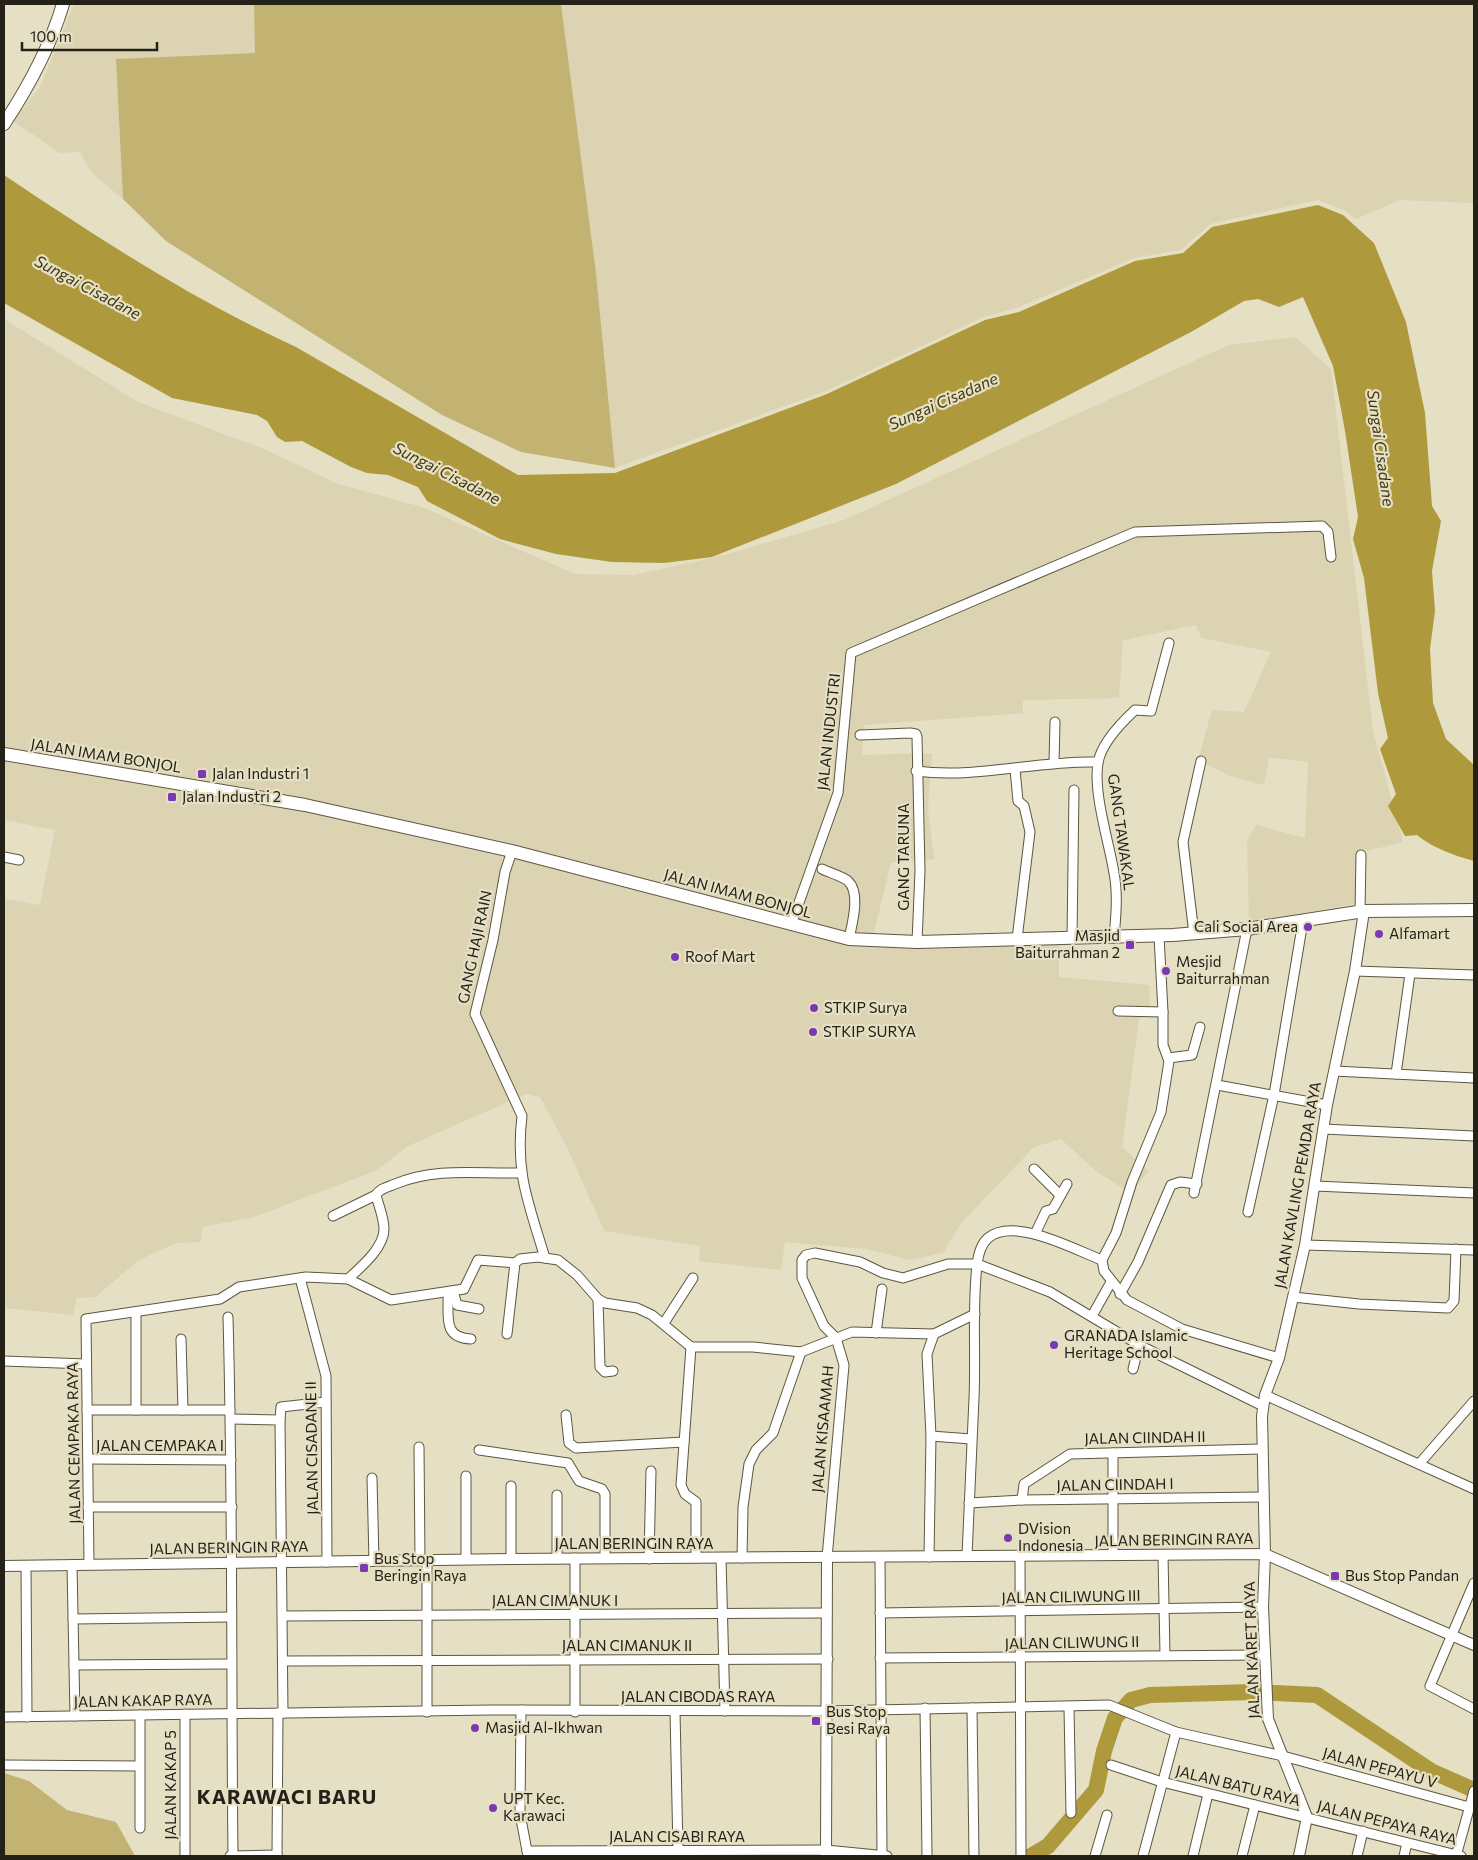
<svg xmlns="http://www.w3.org/2000/svg" width="1478" height="1860" font-family="Commissioner,sans-serif">
  <rect width="100%" height="100%" fill="#e5dfc4"/>
  <g fill="#dbd3b2">
    <polygon points="74,4 254,4 256,53 116,59 123,199 91,172 80,152 60,153 13,121 40,87"/>
    <polygon points="561,4 1474,4 1474,203 1400,200 1356,219 1344,210 1318,200 1210,224 1181,250 1134,258 1014,309 986,316 826,391 615,468 596,273"/>
    <polygon points="4,319 138,402 264,449 338,484 422,507 575,574 634,575 725,555 844,520 1229,345 1295,337 1331,369 1373,731 1403,842 1363,852 1362,903 1249,922 1247,840 1256,825 1305,838 1308,762 1269,757 1264,785 1230,776 1198,760 1212,710 1244,712 1271,652 1201,638 1196,625 1123,640 1119,698 1023,700 1023,713 864,725 862,755 932,753 928,809 934,859 891,863 871,944 1059,945 1059,977 1149,985 1150,1014 1139,1019 1122,1147 1149,1171 1130,1193 1096,1171 1061,1139 1034,1147 961,1223 943,1253 909,1260 867,1249 785,1242 781,1270 699,1261 700,1246 604,1231 568,1149 540,1097 526,1094 408,1146 375,1171 254,1217 202,1227 201,1242 176,1243 139,1260 95,1297 77,1298 73,1315 4,1308 4,899 40,905 55,830 4,820"/>
  </g>
  <g fill="#c2b373">
    <polygon points="254,4 561,4 596,273 615,468 521,452 442,415 166,241 123,199 116,59 255,53"/>
    <polygon points="4,1773 29,1781 67,1810 116,1822 135,1856 4,1856"/>
    <polygon points="618,1855 764,1855 618,1856"/>
  </g>
  <path fill="#ae993c" d="M 4,175 C 98,238 193,300 296,347 L 518,475 L 615,473 L 827,394 L 985,320 L 1019,312 L 1135,261 L 1183,253 L 1212,227 L 1318,205 L 1343,215 L 1374,243 L 1406,322 L 1425,413 L 1432,506 L 1441,521 L 1432,571 L 1435,611 L 1430,649 L 1433,703 L 1446,739 L 1474,765 L 1474,861 C 1453,855 1435,849 1417,835 L 1405,836 L 1388,806 L 1396,794 L 1380,749 L 1388,738 L 1378,693 L 1364,578 L 1353,539 L 1358,517 L 1345,431 L 1333,366 L 1303,297 L 1279,307 L 1258,299 L 1244,301 L 1191,332 L 896,484 L 712,557 L 664,563 L 612,562 L 556,554 L 500,539 L 427,501 L 418,487 L 388,475 L 367,473 L 351,467 L 302,441 L 285,442 L 277,437 L 267,421 L 257,415 L 172,398 L 4,303 Z"/>
  <g fill="none" stroke-linecap="round" stroke-linejoin="round">
    <polyline stroke="#ae993c" stroke-width="16" points="1031,1856 1048,1846 1096,1790 1104,1751 1115,1718 1131,1700 1150,1695 1252,1692 1317,1695 1431,1771 1474,1790"/>
    <g stroke="#5d5740" stroke-width="11">
      <g id="minor">
        <polyline points="860,735 910,733 916,734 917,737 920,871 917,942"/>
        <polyline points="1054,763 1055,722"/>
        <polyline points="1015,769 1018,801 1024,806 1030,832 1017,939"/>
        <path d="M 916,771 C 978,779 1037,760 1098,762"/>
        <path d="M 512,851 L 505,872 L 493,940 L 475,1014 L 522,1116 C 515,1174 529,1204 545,1258"/>
        <polyline points="4,857 19,860"/>
        <path d="M 822,869 C 830,873 842,876 848,881 C 861,893 852,924 849,939"/>
        <polyline points="1360,912 1361,855"/>
        <polyline points="791,925 838,793 851,653 1135,532 1322,526 1328,532 1331,557"/>
        <polyline points="1194,934 1183,842 1201,761"/>
        <polyline points="1159,936 1163,1012 1163,1045 1169,1061 1161,1112 1132,1182 1116,1233 1102,1260 1104,1271 1127,1300 1182,1329 1279,1358"/>
        <polyline points="1072,938 1074,790"/>
        <path d="M 1114,938 C 1116,916 1118,894 1114,873 C 1109,842 1093,793 1098,763 C 1101,744 1121,723 1135,710 L 1151,711 L 1169,643"/>
        <polyline points="1355,971 1474,975"/>
        <polyline points="1118,1011 1163,1012"/>
        <polyline points="1168,1058 1192,1055 1200,1027"/>
        <polyline points="1334,1071 1474,1078"/>
        <polyline points="1396,1074 1410,974"/>
        <polyline points="1217,1085 1327,1105"/>
        <polyline points="1323,1129 1474,1136"/>
        <polyline points="1034,1169 1060,1195"/>
        <polyline points="1315,1186 1474,1193"/>
        <polyline points="1194,1193 1247,929"/>
        <polyline points="1248,1212 1274,1095 1303,921"/>
        <polyline points="333,1216 376,1195"/>
        <polyline points="1035,1234 1046,1211 1053,1209 1067,1184"/>
        <polyline points="1305,1245 1474,1250"/>
        <polyline points="300,1278 326,1376 327,1562"/>
        <path d="M 348,1279 C 361,1267 384,1248 384,1229 C 384,1218 379,1207 376,1195 C 380,1188 388,1187 395,1184 C 437,1167 477,1174 521,1173"/>
        <polyline points="453,1291 457,1305 479,1309"/>
        <path d="M 448,1293 C 449,1316 442,1338 471,1339"/>
        <polyline points="1120,1294 1138,1262 1171,1185 1180,1182 1197,1184"/>
        <polyline points="1293,1297 1359,1304 1448,1308 1454,1301 1456,1249"/>
        <polyline points="598,1299 600,1367 605,1372 613,1371"/>
        <polyline points="136,1312 136,1410"/>
        <polyline points="1092,1316 1111,1282"/>
        <path d="M 228,1317 C 233,1497 231,1677 233,1856"/>
        <polyline points="664,1323 693,1278"/>
        <polyline points="876,1333 882,1289"/>
        <polyline points="507,1334 515,1263 520,1259 538,1257 558,1260 577,1275 598,1299 605,1303 637,1308 652,1315 691,1347 753,1347 801,1352 852,1332 934,1334"/>
        <polyline points="181,1339 183,1410"/>
        <polyline points="691,1347 681,1485 685,1494 696,1502 696,1558"/>
        <polyline points="4,1361 86,1364"/>
        <polyline points="1133,1369 1139,1345"/>
        <polyline points="1265,1395 1474,1489"/>
        <polyline points="87,1410 230,1410"/>
        <polyline points="566,1415 569,1443 576,1448 684,1442"/>
        <polyline points="231,1419 280,1420 283,1713"/>
        <polyline points="280,1420 281,1407 326,1402"/>
        <polyline points="931,1436 971,1439"/>
        <polyline points="419,1447 420,1560"/>
        <polyline points="479,1450 568,1463 579,1481 602,1489 605,1494 605,1558"/>
        <polyline points="1113,1453 1113,1555"/>
        <polyline points="88,1459 231,1460"/>
        <polyline points="1419,1464 1474,1401"/>
        <polyline points="372,1478 374,1561"/>
        <polyline points="557,1495 557,1559"/>
        <polyline points="1022,1500 1024,1484 1070,1454 1261,1449"/>
        <polyline points="969,1503 1022,1500 1262,1497"/>
        <polyline points="88,1507 232,1507"/>
        <polyline points="1163,1555 1165,1655"/>
        <path d="M 967,1556 C 969,1503 972,1451 974,1398 C 976,1354 972,1309 977,1265 C 978,1256 981,1244 988,1238 C 1014,1216 1075,1250 1102,1260"/>
        <polyline points="1020,1556 1021,1856"/>
        <polyline points="880,1557 882,1855"/>
        <polyline points="929,1557 931,1436 927,1354 934,1334 975,1314"/>
        <polyline points="575,1558 575,1712"/>
        <polyline points="721,1558 725,1711"/>
        <polyline points="742,1558 743,1507 749,1464 756,1450 773,1433 801,1352"/>
        <polyline points="827,1558 844,1365 836,1338 824,1326 802,1278 802,1260 806,1255 815,1253 860,1262 883,1273 903,1278 948,1264 977,1264 1050,1292 1139,1345 1263,1406"/>
        <polyline points="466,1559 466,1476"/>
        <polyline points="511,1559 511,1486"/>
        <polyline points="649,1559 651,1471"/>
        <polyline points="427,1560 427,1712"/>
        <polyline points="89,1564 86,1319 220,1299 239,1287 306,1277 348,1279 391,1300 464,1289 478,1260 515,1263"/>
        <polyline points="72,1565 75,1716"/>
        <polyline points="26,1566 27,1717"/>
        <polyline points="1474,1583 1430,1686 1474,1709"/>
        <polyline points="880,1613 1263,1607"/>
        <polyline points="283,1616 827,1613"/>
        <polyline points="73,1619 230,1617"/>
        <polyline points="880,1658 1265,1655"/>
        <polyline points="283,1661 828,1659"/>
        <polyline points="74,1665 230,1664"/>
        <polyline points="925,1708 927,1856"/>
        <polyline points="972,1708 974,1856"/>
        <polyline points="1069,1708 1071,1813"/>
        <polyline points="521,1710 520,1814 528,1856"/>
        <polyline points="675,1711 678,1851"/>
        <polyline points="185,1714 185,1856"/>
        <polyline points="4,1717 490,1710 826,1711 1109,1705 1176,1732 1283,1756 1469,1807"/>
        <polyline points="4,1765 139,1766"/>
        <polyline points="1111,1765 1162,1782 1461,1856"/>
        <polyline points="140,1828 140,1715"/>
        <polyline points="527,1851 826,1850 887,1856"/>
        <polyline points="230,1856 277,1855"/>
        <polyline points="277,1856 278,1713"/>
        <polyline points="1095,1856 1107,1815"/>
        <polyline points="1143,1856 1176,1732"/>
        <polyline points="1193,1856 1208,1794"/>
        <polyline points="1242,1856 1255,1805"/>
        <polyline points="1357,1856 1363,1831"/>
        <polyline points="1404,1856 1407,1843"/>
        <polyline points="1456,1856 1474,1791"/>
      </g>
    </g>
    <g stroke="#5d5740" stroke-width="12">
      <g id="tertiary">
        <polyline points="4,1566 511,1559 1265,1554 1474,1645"/>
        <polyline points="826,1856 827,1558"/>
        <polyline points="1299,1856 1307,1817 1268,1719 1263,1607 1265,1554 1262,1416 1265,1395 1279,1358 1305,1245 1327,1105 1355,971 1364,911"/>
      </g>
    </g>
    <g stroke="#5d5740" stroke-width="14">
      <g id="primary">
        <path d="M 4,124 C 29,86 50,48 63,4"/>
        <polyline points="4,754 305,805 512,851 849,939 917,942 1173,935 1247,929 1364,911 1474,910"/>
      </g>
    </g>
    <use href="#minor" stroke="#fff" stroke-width="9"/>
    <use href="#tertiary" stroke="#fff" stroke-width="10"/>
    <use href="#primary" stroke="#fff" stroke-width="12"/>
  </g>
  <g fill="#7a39ae" stroke="#e5dfc4" stroke-width="2">
    <rect x="197" y="769" width="10" height="10" rx="2.5"/>
    <rect x="167" y="792" width="10" height="10" rx="2.5"/>
    <circle cx="1308" cy="927" r="5"/>
    <circle cx="1379" cy="934" r="5"/>
    <rect x="1125" y="940" width="10" height="10" rx="2.5"/>
    <circle cx="675" cy="957" r="5"/>
    <circle cx="1166" cy="971" r="5"/>
    <circle cx="814" cy="1008" r="5"/>
    <circle cx="813" cy="1032" r="5"/>
    <circle cx="1054" cy="1345" r="5"/>
    <circle cx="1008" cy="1538" r="5"/>
    <rect x="359" y="1563" width="10" height="10" rx="2.5"/>
    <rect x="1330" y="1571" width="10" height="10" rx="2.5"/>
    <rect x="811" y="1716" width="10" height="10" rx="2.5"/>
    <circle cx="475" cy="1728" r="5"/>
    <circle cx="493" cy="1808" r="5"/>
  </g>
  <g text-anchor="middle" stroke-width="4.5" stroke-linejoin="round" paint-order="stroke">
    <g font-size="15" fill="#242218" stroke="#e5dfc4">
      <text transform="translate(829 732) rotate(-84)" y="5">JALAN INDUSTRI</text>
      <text transform="translate(106 756) rotate(9)" y="5">JALAN IMAM BONJOL</text>
      <text transform="translate(1121 832) rotate(82)" y="5">GANG TAWAKAL</text>
      <text transform="translate(904 857) rotate(-90)" y="5">GANG TARUNA</text>
      <text transform="translate(738 894) rotate(15)" y="5">JALAN IMAM BONJOL</text>
      <text transform="translate(475 947) rotate(-78)" y="5">GANG HAJI RAIN</text>
      <text transform="translate(1298 1185) rotate(-80)" y="5">JALAN KAVLING PEMDA RAYA</text>
      <text transform="translate(823 1429) rotate(-85)" y="5">JALAN KISAAMAH</text>
      <text transform="translate(1145 1438) rotate(-1)" y="5">JALAN CIINDAH II</text>
      <text transform="translate(74 1443) rotate(-91)" y="5">JALAN CEMPAKA RAYA</text>
      <text x="160" y="1451">JALAN CEMPAKA I</text>
      <text transform="translate(312 1448) rotate(-91)" y="5">JALAN CISADANE II</text>
      <text transform="translate(1115 1485) rotate(-1)" y="5">JALAN CIINDAH I</text>
      <text transform="translate(1174 1540) rotate(-1)" y="5">JALAN BERINGIN RAYA</text>
      <text x="634" y="1549">JALAN BERINGIN RAYA</text>
      <text transform="translate(229 1548) rotate(-1)" y="5">JALAN BERINGIN RAYA</text>
      <text transform="translate(1071 1597) rotate(-1)" y="5">JALAN CILIWUNG III</text>
      <text x="555" y="1606">JALAN CIMANUK I</text>
      <text transform="translate(1072 1643) rotate(-1)" y="5">JALAN CILIWUNG II</text>
      <text x="627" y="1651">JALAN CIMANUK II</text>
      <text transform="translate(1252 1650) rotate(-92)" y="5">JALAN KARET RAYA</text>
      <text x="698" y="1702">JALAN CIBODAS RAYA</text>
      <text transform="translate(143 1701) rotate(-1)" y="5">JALAN KAKAP RAYA</text>
      <text transform="translate(1380 1768) rotate(15)" y="5">JALAN PEPAYU V</text>
      <text transform="translate(171 1785) rotate(-90)" y="5">JALAN KAKAP 5</text>
      <text transform="translate(1238 1786) rotate(14)" y="5">JALAN BATU RAYA</text>
      <text transform="translate(1387 1823) rotate(14)" y="5">JALAN PEPAYA RAYA</text>
      <text x="677" y="1842">JALAN CISABI RAYA</text>
    </g>
    <g font-size="15" fill="#242218" stroke="#e5dfc4" text-anchor="start">
      <text x="212" y="779">Jalan Industri 1</text>
      <text x="182" y="802">Jalan Industri 2</text>
      <text x="1298" y="932" text-anchor="end">Cali Social Area</text>
      <text x="1389" y="939">Alfamart</text>
      <text x="1120" y="941" text-anchor="end">Masjid<tspan x="1120" dy="17">Baiturrahman 2</tspan></text>
      <text x="685" y="962">Roof Mart</text>
      <text x="1176" y="967">Mesjid<tspan x="1176" dy="17">Baiturrahman</tspan></text>
      <text x="824" y="1013">STKIP Surya</text>
      <text x="823" y="1037">STKIP SURYA</text>
      <text x="1064" y="1341">GRANADA Islamic<tspan x="1064" dy="17">Heritage School</tspan></text>
      <text x="1018" y="1534">DVision<tspan x="1018" dy="17">Indonesia</tspan></text>
      <text x="374" y="1564">Bus Stop<tspan x="374" dy="17">Beringin Raya</tspan></text>
      <text x="1345" y="1581">Bus Stop Pandan</text>
      <text x="826" y="1717">Bus Stop<tspan x="826" dy="17">Besi Raya</tspan></text>
      <text x="485" y="1733">Masjid Al-Ikhwan</text>
      <text x="503" y="1804">UPT Kec.<tspan x="503" dy="17">Karawaci</tspan></text>
    </g>
    <g font-size="16" font-style="italic" fill="#413810" stroke="#e5dfc4">
      <text transform="translate(88 287) rotate(28)" y="6">Sungai Cisadane</text>
      <text transform="translate(943 401) rotate(-24)" y="6">Sungai Cisadane</text>
      <text transform="translate(1381 448) rotate(82)" y="6">Sungai Cisadane</text>
      <text transform="translate(447 473) rotate(27)" y="6">Sungai Cisadane</text>
    </g>
    <g font-size="20" font-weight="bold" letter-spacing="1" fill="#242218" stroke="#e5dfc4">
      <text x="287" y="1804">KARAWACI BARU</text>
    </g>
  </g>
  <rect width="1478" height="1860" fill="none" stroke="#242218" stroke-width="10"/>
  <path d="M22 42v8h135v-8" fill="none" stroke="#242218" stroke-width="2.5"/>
  <text x="30" y="42" font-size="15" fill="#242218" stroke="#e5dfc4" stroke-width="4" paint-order="stroke">100 m</text>
</svg>
